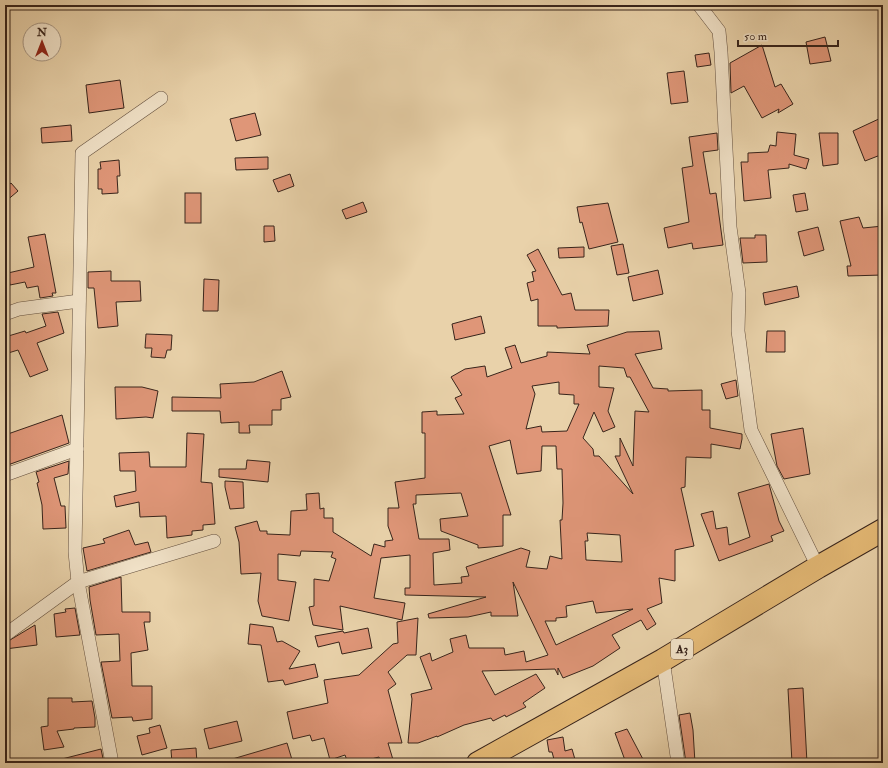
<svg xmlns="http://www.w3.org/2000/svg" width="888" height="768" font-family="'IM FELL Double Pica',serif">
  <rect width="100%" height="100%" fill="#e9d2aa"/>
  <filter id="stains"><feTurbulence type="fractalNoise" baseFrequency=".005" numOctaves="4"/><feColorMatrix values="0 0 0 0 .2 0 0 0 0 .09 0 0 0 0 .02 0 0 0 .5 -.17"/></filter>
  <radialGradient id="worn" r=".72"><stop offset=".6" stop-color="#630" stop-opacity="0"/><stop offset="1" stop-color="#630" stop-opacity=".3"/></radialGradient>
  <g fill="#df9678" stroke="#38241b" fill-rule="evenodd">
    <polygon points="825,37 831,61 810,64 806,42"/>
    <polygon points="762,45 775,87 781,84 793,104 778,113 779,109 762,118 744,86 731,93 730,63"/>
    <polygon points="709,53 711,65 697,67 695,55"/>
    <polygon points="684,71 688,102 671,104 667,73"/>
    <polygon points="120,80 124,108 89,113 86,85"/>
    <polygon points="255,113 261,135 236,141 230,119"/>
    <polygon points="883,117 883,154 865,161 853,131"/>
    <polygon points="71,125 72,141 42,143 41,128"/>
    <polygon points="777,132 796,134 794,155 809,159 806,169 789,164 789,168 768,170 771,198 744,201 741,162 748,162 748,153 768,152 770,145 776,146"/>
    <polygon points="717,133 718,150 703,152 710,194 716,193 723,245 693,249 692,243 668,248 664,228 689,222 682,168 693,166 689,137"/>
    <polygon points="819,133 838,133 838,164 823,166"/>
    <polygon points="268,157 268,169 236,170 235,158"/>
    <polygon points="119,160 120,176 117,176 118,193 102,194 102,189 98,189 98,169 101,169 100,162"/>
    <polygon points="290,174 294,186 278,192 273,180"/>
    <polygon points="11,183 18,191 5,202 5,188"/>
    <rect x="185" y="193" width="16" height="30"/>
    <polygon points="805,193 808,210 796,212 793,195"/>
    <polygon points="363,202 367,212 346,219 342,210"/>
    <polygon points="608,203 618,242 589,249 582,222 580,223 577,207"/>
    <polygon points="859,217 863,228 883,226 883,248 881,248 882,275 848,276 847,266 851,266 840,221"/>
    <polygon points="264,226 274,226 275,241 264,242"/>
    <polygon points="818,227 824,250 804,256 798,232"/>
    <polygon points="45,234 56,293 52,293 53,296 40,298 38,286 27,288 25,282 10,285 8,273 34,267 28,237"/>
    <polygon points="755,235 766,235 767,262 743,263 740,238 755,238"/>
    <polygon points="623,244 629,273 617,275 611,246"/>
    <polygon points="584,247 584,257 559,258 558,248"/>
    <polygon points="538,249 562,295 571,293 575,310 609,310 608,326 557,328 557,326 538,326 538,299 531,301 527,283 534,281 532,272 536,271 527,255"/>
    <polygon points="658,270 663,294 633,301 628,277"/>
    <polygon points="111,271 111,281 140,281 141,301 116,302 118,326 98,328 94,288 88,288 88,272"/>
    <polygon points="204,279 219,280 218,311 203,311"/>
    <polygon points="797,286 799,297 765,305 763,293"/>
    <polygon points="58,312 64,333 37,343 48,370 30,377 18,350 5,354 5,337 25,331 26,333 46,326 42,314"/>
    <polygon points="481,316 485,333 455,340 452,324"/>
    <path d="M 659,331 L 662,349 L 635,354 L 653,388 L 668,389 L 668,391 L 702,390 L 702,410 L 710,410 L 710,428 L 742,434 L 742,439 L 740,449 L 711,444 L 711,458 L 686,457 L 685,487 L 681,488 L 694,546 L 675,550 L 675,581 L 659,578 L 662,603 L 647,609 L 656,624 L 647,630 L 641,620 L 612,635 L 620,648 L 593,666 L 563,678 L 558,668 L 558,675 L 555,669 L 482,671 L 495,695 L 536,674 L 545,688 L 523,703 L 526,707 L 506,717 L 505,715 L 493,721 L 491,718 L 464,725 L 437,737 L 437,736 L 418,743 L 408,743 L 412,699 L 411,694 L 432,689 L 420,657 L 430,653 L 432,661 L 453,652 L 450,639 L 466,635 L 469,648 L 504,648 L 505,655 L 524,651 L 526,662 L 548,655 L 513,582 L 518,616 L 491,616 L 491,612 L 468,617 L 429,618 L 428,614 L 486,597 L 405,595 L 405,588 L 410,588 L 410,555 L 381,558 L 374,598 L 405,603 L 402,620 L 340,606 L 343,630 L 313,625 L 309,607 L 314,606 L 314,579 L 329,581 L 336,559 L 331,557 L 333,552 L 301,551 L 300,556 L 278,554 L 278,580 L 296,582 L 289,621 L 262,616 L 258,601 L 261,573 L 241,574 L 239,542 L 235,527 L 257,521 L 260,531 L 267,531 L 267,534 L 290,535 L 291,511 L 307,510 L 306,494 L 319,493 L 320,509 L 324,508 L 324,518 L 333,518 L 333,532 L 371,556 L 374,544 L 385,547 L 385,541 L 393,540 L 388,526 L 388,508 L 399,508 L 395,482 L 425,478 L 425,433 L 422,433 L 422,412 L 437,411 L 437,415 L 464,414 L 455,398 L 462,395 L 451,377 L 465,369 L 485,366 L 487,377 L 512,368 L 505,348 L 515,345 L 521,363 L 547,356 L 547,352 L 590,354 L 587,345 L 627,332 ZM 599,366 L 624,368 L 627,377 L 630,377 L 649,412 L 635,411 L 633,466 L 620,438 L 620,456 L 615,456 L 633,494 L 599,456 L 594,456 L 593,449 L 583,438 L 594,412 L 603,432 L 615,427 L 608,411 L 614,388 L 599,387 ZM 559,382 L 559,394 L 574,395 L 574,404 L 579,404 L 567,431 L 542,432 L 541,426 L 526,429 L 535,394 L 532,386 ZM 510,440 L 517,474 L 541,471 L 542,446 L 556,446 L 557,469 L 562,469 L 563,503 L 562,520 L 560,520 L 562,559 L 550,556 L 547,569 L 526,567 L 530,551 L 521,548 L 466,567 L 469,576 L 461,577 L 462,583 L 434,585 L 433,553 L 450,550 L 449,539 L 419,539 L 413,504 L 416,504 L 416,495 L 461,493 L 468,516 L 440,519 L 441,531 L 478,545 L 478,548 L 503,546 L 503,515 L 511,515 L 489,446 ZM 587,533 L 620,535 L 622,562 L 586,560 L 585,541 L 588,541 ZM 593,601 L 596,613 L 633,609 L 556,645 L 545,621 L 556,621 L 556,618 L 567,617 L 566,606 Z"/>
    <polygon points="767,331 785,331 785,352 766,352"/>
    <polygon points="146,334 172,335 171,350 167,350 165,358 151,357 152,348 145,348"/>
    <polygon points="282,371 291,397 281,399 281,410 272,410 272,425 249,425 250,433 239,433 239,422 221,423 220,411 172,411 172,397 221,398 220,384 254,382"/>
    <polygon points="736,380 738,396 726,399 721,384"/>
    <polygon points="115,387 142,387 158,391 153,418 146,417 116,419"/>
    <polygon points="62,415 69,443 5,466 5,435"/>
    <polygon points="803,428 810,474 784,479 777,466 771,434"/>
    <polygon points="187,433 204,434 201,482 212,483 215,524 203,525 203,530 192,531 192,535 167,538 166,516 140,517 139,502 116,507 114,496 136,491 135,471 120,471 119,453 149,452 150,467 186,467"/>
    <polygon points="247,460 270,462 268,482 219,477 219,469 246,469"/>
    <polygon points="69,461 68,474 54,478 61,506 65,506 66,528 43,529 42,505 37,483 39,482 36,472"/>
    <polygon points="225,481 243,482 244,508 230,509 225,487"/>
    <polygon points="769,484 779,521 784,531 771,536 773,541 719,561 701,514 713,511 716,529 727,527 729,545 750,537 738,493"/>
    <polygon points="129,530 135,545 148,542 151,552 87,571 83,548 105,543 103,539"/>
    <polygon points="121,577 122,612 150,612 150,622 144,622 148,650 131,653 132,686 152,686 152,719 133,721 132,717 112,718 101,662 120,661 119,634 96,635 90,600 89,587"/>
    <polygon points="75,608 80,635 56,637 54,614 66,612 65,609"/>
    <polygon points="418,618 416,655 407,655 388,672 396,684 388,690 402,743 388,743 394,763 381,763 379,757 356,763 348,763 345,755 330,760 324,738 312,741 310,735 293,739 287,712 328,703 324,680 359,675 393,644 398,643 397,622"/>
    <polygon points="250,624 273,627 277,642 282,641 300,651 289,669 315,664 318,677 285,685 283,680 268,682 261,645 248,644"/>
    <polygon points="35,625 37,645 5,649 5,643"/>
    <polygon points="368,628 372,648 342,654 339,642 318,647 315,636 343,631 344,633"/>
    <polygon points="803,688 807,763 792,763 788,689"/>
    <polygon points="48,698 72,698 72,702 92,701 95,718 95,727 74,728 74,729 57,731 64,747 44,750 41,727 48,726"/>
    <polygon points="690,713 693,730 695,763 686,763 679,715"/>
    <polygon points="237,721 242,741 209,749 204,729"/>
    <polygon points="160,725 167,748 142,755 137,736 150,733 149,728"/>
    <polygon points="627,729 645,763 626,763 615,733"/>
    <polygon points="563,737 565,751 572,749 576,763 555,763 552,752 549,752 547,740"/>
    <polygon points="287,743 293,763 230,763 229,760"/>
    <polygon points="196,748 197,763 172,763 171,750"/>
    <polygon points="101,749 104,763 62,763 62,759"/>
  </g>
  <g fill="none" stroke-linecap="round" stroke-linejoin="round">
    <g stroke="#64503f" stroke-width="14">
      <g id="minor">
        <polyline points="699,5 719,31 721,52 730,227 739,293 738,331 751,430 818,567"/>
        <polyline points="5,314 19,309 79,301"/>
        <polyline points="5,475 77,449"/>
        <polyline points="5,635 78,582 214,541"/>
        <polyline points="663,660 678,763"/>
        <polyline points="112,763 78,582 75,552 82,153 161,98"/>
      </g>
    </g>
    <g stroke="#38241b" stroke-width="24">
      <polyline id="trunk" points="478,763 663,660 818,567 883,530"/>
    </g>
    <use href="#minor" stroke="#f1e2c8" stroke-width="13"/>
    <use href="#trunk" stroke="#e4b975" stroke-width="22"/>
  </g>
  <g text-anchor="middle" stroke-width="4" stroke-linejoin="round" paint-order="stroke">
    <rect fill="#f1e2c8" stroke="#705d4f" stroke-width="1" x="671" y="639" width="22" height="20" rx="3"/>
    <g font-size="12" font-weight="bold" fill="#38241b">
      <text x="682" y="653">A3</text>
    </g>
  </g>
  <rect width="888" height="768" fill="none" stroke="#e9d2aa" stroke-width="20"/>
  <rect x="6" y="6" width="876" height="756" fill="none" stroke="#38241b" stroke-width="2"/>
  <rect x="10" y="10" width="868" height="748" fill="none" stroke="#38241b"/>
  <g transform="translate(42 42)"><circle r="19" fill="#f1e2c8" stroke="#a79683"/>
  <path d="M0-3L7 15L0 10L-7 15Z" fill="#8f2418"/>
  <text y="-6" font-size="11" font-weight="bold" text-anchor="middle" fill="#38241b">N</text>
  </g>
  <path d="M738 40v6h100v-6" fill="none" stroke="#38241b" stroke-width="2"/>
  <text x="744" y="40" font-size="12" fill="#38241b" stroke="#f1e2c8" stroke-width="3" paint-order="stroke">50 m</text>
  <rect width="100%" height="100%" filter="url(#stains)"/>
  <rect width="100%" height="100%" fill="url(#worn)"/>
</svg>
